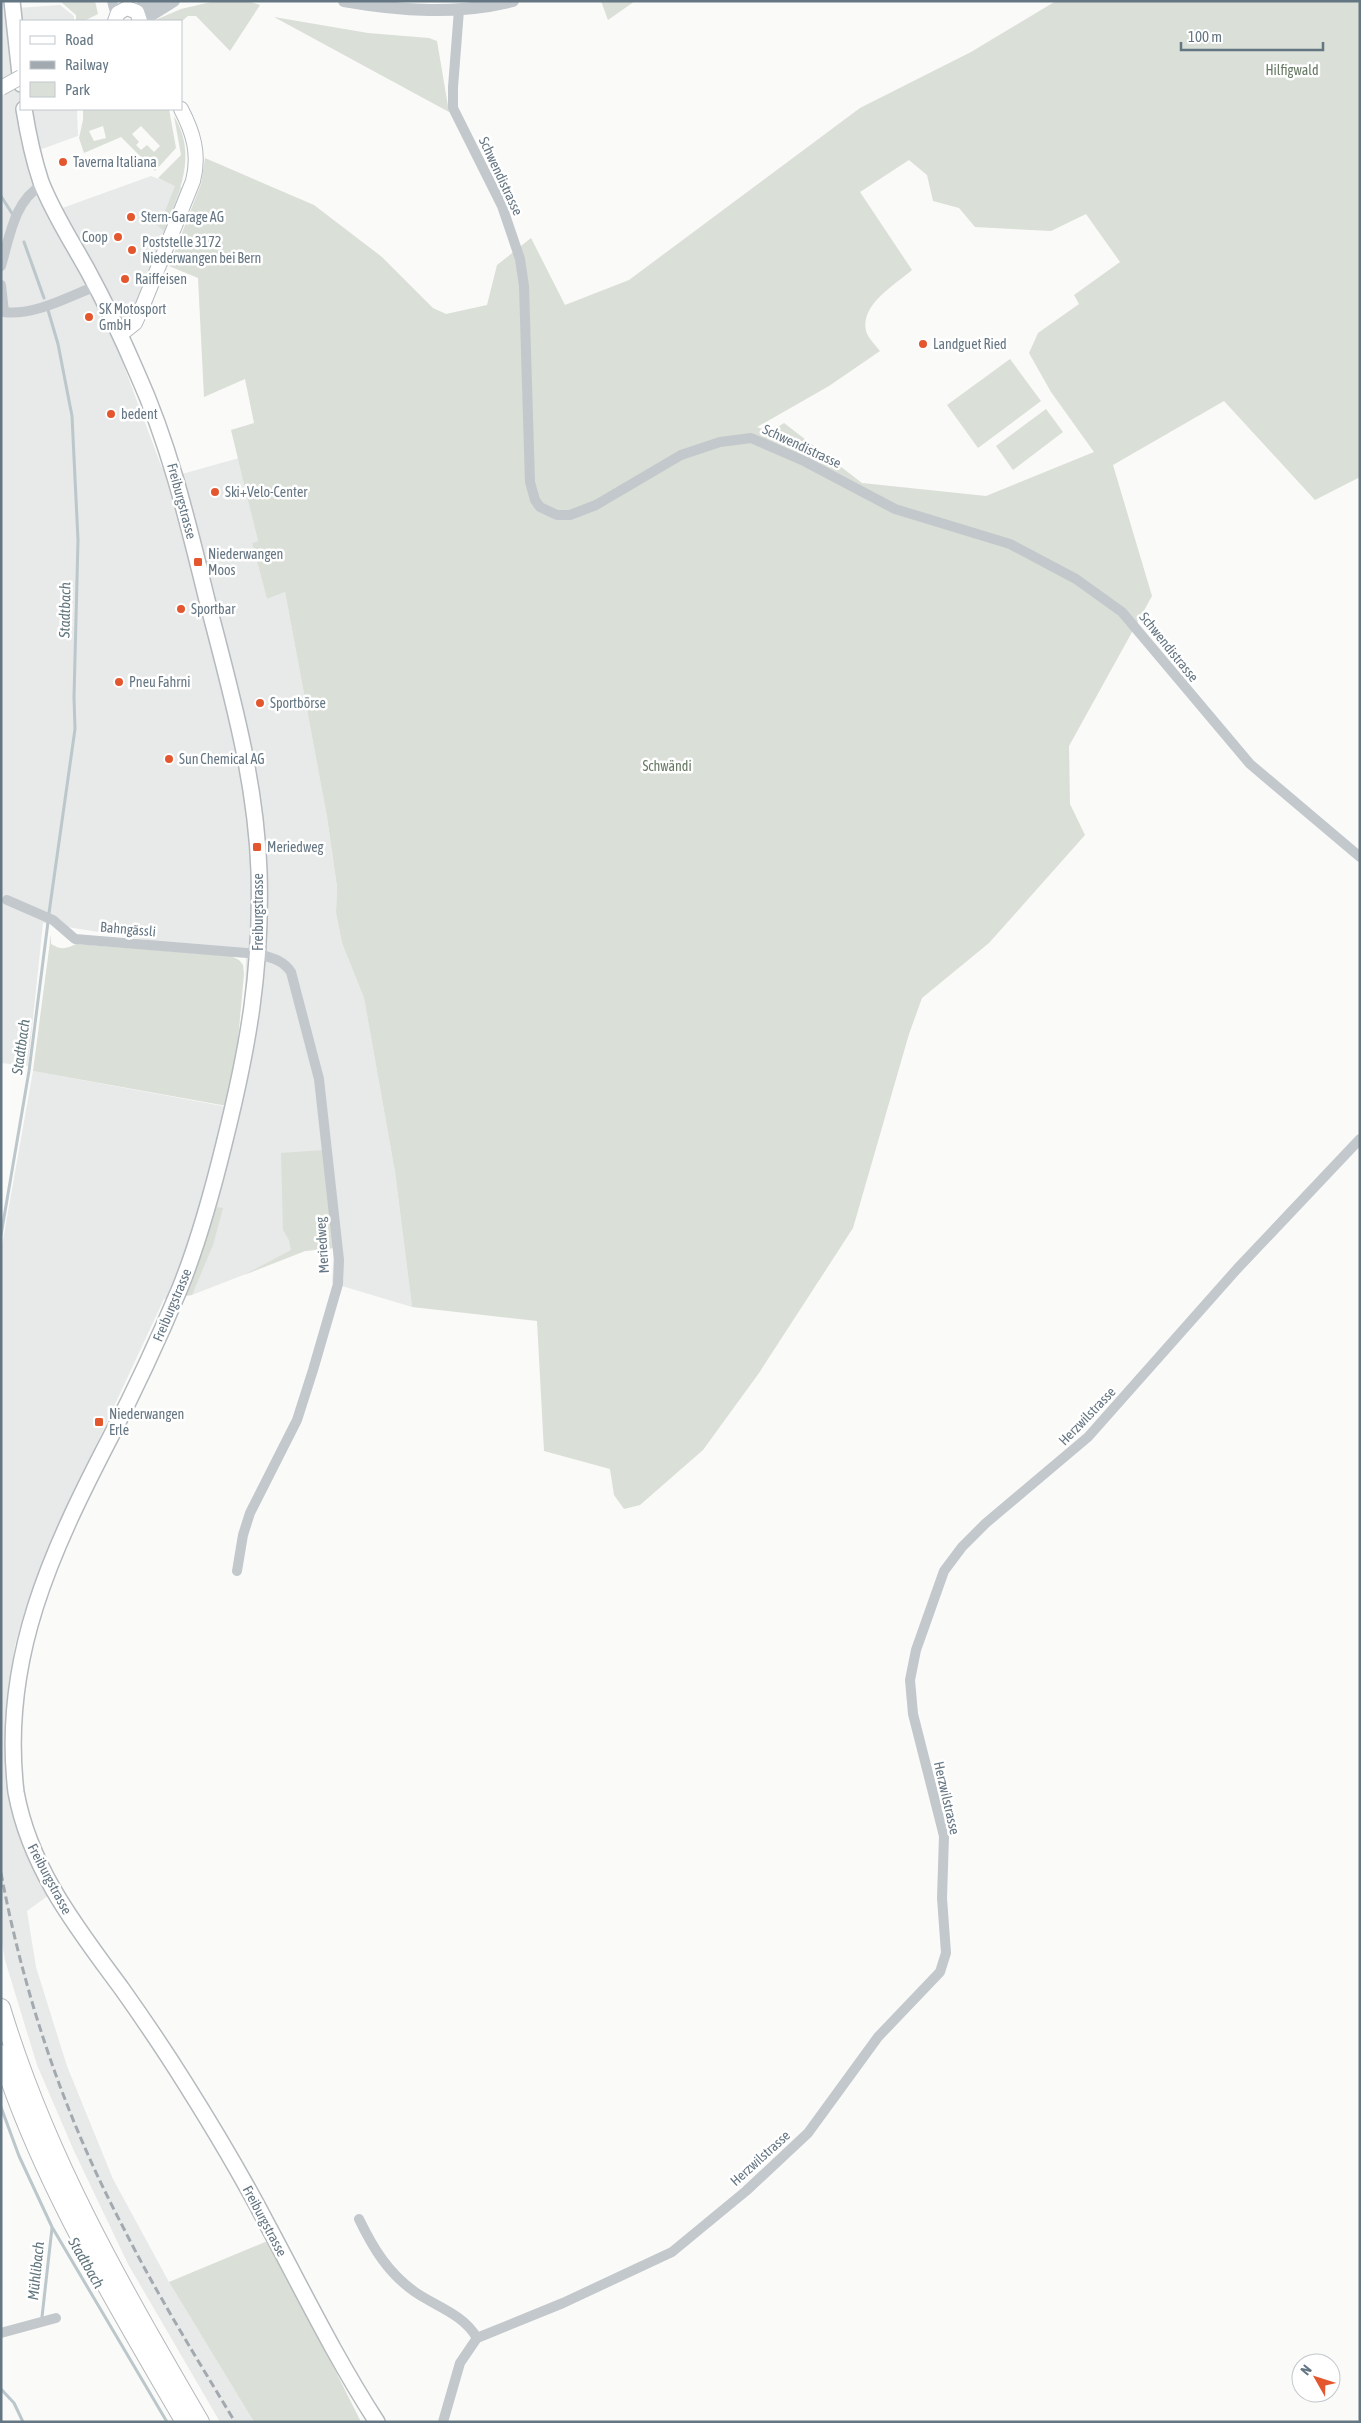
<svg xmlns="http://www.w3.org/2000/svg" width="1361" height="2423" font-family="'Asap Condensed',sans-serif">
  <rect width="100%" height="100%" fill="#fafaf8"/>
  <polygon fill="#e8e9e9" points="1,1 16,1 17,8 60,5 74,16 74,21 21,21 21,109 77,109 78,136 39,150 54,211 151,176 186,189 135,312 109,326 162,468 182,474 239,458 258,541 252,543 267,599 285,592 327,817 337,887 336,913 342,943 364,998 395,1172 412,1307 332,1283 334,1248 305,1251 192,1295 164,1299 77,1486 27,1604 15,1645 8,1691 5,1748 13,1798 22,1841 49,1895 27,1911 36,1967 67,2066 113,2179 169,2282 254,2422 220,2422 128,2264 74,2151 37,2065 5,1960 1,1937 1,1251 33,1071 228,1107 244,1032 246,956 43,923 28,1066 1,1063"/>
  <g fill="#dadfd7" fill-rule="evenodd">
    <polygon points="60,1 95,1 98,14 84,21 76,21 76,15"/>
    <polygon points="215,1 248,1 260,5 230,51 196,16 188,16 181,22 153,21 181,9"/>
    <polygon points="601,1 635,1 608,20"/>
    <path d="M 1056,1 L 1360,1 L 1360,477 L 1315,500 L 1224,401 L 1113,465 L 1152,596 L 1069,746 L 1070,804 L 1085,835 L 989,943 L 922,998 L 909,1034 L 853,1228 L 759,1373 L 703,1450 L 640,1505 L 624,1509 L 614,1495 L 610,1469 L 544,1451 L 537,1321 L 412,1307 L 395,1172 L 364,998 L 342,943 L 336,913 L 337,887 L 327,817 L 285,592 L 267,599 L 252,543 L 258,541 L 231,430 L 254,423 L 245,379 L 204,397 L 198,278 L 169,266 L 201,184 L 205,158 L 314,205 L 382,257 L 433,308 L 446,314 L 487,305 L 497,265 L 531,238 L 565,305 L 629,280 L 860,108 L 971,52 ZM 909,160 L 927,175 L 933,201 L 959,208 L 975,227 L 1051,231 L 1086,214 L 1120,262 L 1074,295 L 1079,304 L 1038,333 L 1029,353 L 1051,392 L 1094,452 L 986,496 L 862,483 L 784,423 L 770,432 L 757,427 L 829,386 L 880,351 C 876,346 868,338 866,331 C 860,304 895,285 912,270 L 860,192 Z"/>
    <polygon points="274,17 368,33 429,38 437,41 449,112"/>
    <path d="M 83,109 L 169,109 L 176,148 L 155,171 L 121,137 L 84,153 L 79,138 L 83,120 ZM 103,126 L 106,138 L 94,141 L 89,131 ZM 141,126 L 160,146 L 154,152 L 147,145 L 141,150 L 136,145 L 139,142 L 132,134 Z"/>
    <path d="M 174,116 C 198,156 179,192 164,231 L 153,222 L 160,224 L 175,186 L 158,178 L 181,155 Z"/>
    <polygon points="1010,359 1041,401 978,448 947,405"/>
    <polygon points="1046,409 1063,432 1013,470 996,446"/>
    <path d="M 51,934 L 51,944 C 61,950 66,949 76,944 L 231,956 L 239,960 L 243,965 L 244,974 L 237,1051 L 227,1106 L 33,1071 Z"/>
    <polygon points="324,1150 334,1248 305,1251 244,1275 291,1250 289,1240 283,1230 281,1153"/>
    <polygon points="217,1207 223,1208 213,1245 192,1295 183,1296 204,1245 213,1213"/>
    <polygon points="270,2240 361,2422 254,2422 169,2282"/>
  </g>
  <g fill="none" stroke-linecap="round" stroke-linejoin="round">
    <g stroke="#bbc7cb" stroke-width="3">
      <polyline points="1,196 13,215"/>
      <polyline points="24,242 44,298"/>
      <polyline points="48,310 58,344 72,416 78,540 74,697 75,729 49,913"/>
      <polyline points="1,1235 29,1071 48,922"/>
      <polyline points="1,2107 19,2156 52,2227 167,2422"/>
      <polyline points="42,2317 52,2228"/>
      <polyline points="1,2389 14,2403 23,2422"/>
    </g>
    <g stroke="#b3babf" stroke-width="16">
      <g id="secondary">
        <polyline points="115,21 118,13 127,8 137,12 140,21"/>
        <path d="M 120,335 L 135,323 L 141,310 L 193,181 C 200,154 193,132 181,109"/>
      </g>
    </g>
    <g stroke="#b5babe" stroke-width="18">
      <g id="primary">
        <polyline points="12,1 21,84"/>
        <path d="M 24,109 C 28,134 33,158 41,182 C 53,213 72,242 88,271 C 106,304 122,338 137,373 C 170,446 188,523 207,600 C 230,689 256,779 259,871 C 262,971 248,1048 224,1144 C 212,1193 199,1241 180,1288 C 159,1338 136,1388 111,1436 C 52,1550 0,1659 16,1792 C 30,1869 77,1928 122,1989 C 144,2020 165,2051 185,2083 C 214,2129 242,2176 267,2224 C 303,2291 336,2359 377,2422"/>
      </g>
    </g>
    <g stroke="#b4b9bd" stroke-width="20">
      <g id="motorway">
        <path d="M 1,2008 C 47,2160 121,2286 200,2422"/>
        <path d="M 1,2054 C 43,2185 116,2303 185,2422"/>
      </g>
    </g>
    <g stroke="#c3c8cc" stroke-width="10">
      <polyline points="112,1 116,16"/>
      <polyline points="459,10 453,87 453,108 502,206 520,259 524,286 530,482 535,500 540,507 557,515 570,515 596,505 681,455 720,442 751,438 804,461 895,509 1010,544 1076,579 1122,612 1250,764 1360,857"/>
      <path d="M 1,266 C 10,236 14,201 42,185"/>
      <path d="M 1,285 L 4,312 C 34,316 68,297 96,286"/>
      <path d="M 7,900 L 53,920 L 75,939 L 258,954 C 272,958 283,960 291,972 L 319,1079 L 339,1260 L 338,1284 L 313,1370 L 297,1420 L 250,1513 L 243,1535 L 237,1571"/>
      <path d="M 359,2219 C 373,2248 388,2273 415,2292 C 437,2307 463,2314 477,2338"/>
      <polyline points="1,2333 56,2318"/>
      <polyline points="443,2422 460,2363 477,2338 563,2303 672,2252 746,2191 808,2133 878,2037 940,1972 946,1953 942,1898 944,1836 913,1714 910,1680 916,1650 944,1571 962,1547 986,1523 1088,1437 1237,1269 1360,1139"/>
    </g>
    <g stroke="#c3c8cc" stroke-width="12">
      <path d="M 344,1 C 401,11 457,15 513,1"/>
      <polyline points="134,10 159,1"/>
      <polyline points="142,21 174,1"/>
    </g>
    <use href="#secondary" stroke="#fff" stroke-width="14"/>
    <use href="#primary" stroke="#fff" stroke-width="15"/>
    <use href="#motorway" stroke="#fff" stroke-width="18"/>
    <path stroke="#a2aab0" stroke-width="3" stroke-dasharray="8 4" stroke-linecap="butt" d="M 1,1873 C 24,1995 64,2115 122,2225 C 156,2293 196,2357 235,2422"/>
    <g stroke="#b3babf" stroke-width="16" stroke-linecap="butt">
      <polyline id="secondary-bridge" points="1,88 21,77"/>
    </g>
    <use href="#secondary-bridge" stroke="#fff" stroke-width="14"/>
  </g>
  <g fill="#e4572e" stroke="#fff" stroke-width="2">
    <circle cx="63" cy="162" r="5"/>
    <circle cx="131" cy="217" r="5"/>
    <circle cx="118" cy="237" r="5"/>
    <circle cx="132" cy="250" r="5"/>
    <circle cx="125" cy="279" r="5"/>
    <circle cx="89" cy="317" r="5"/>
    <circle cx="923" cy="344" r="5"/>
    <circle cx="111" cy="414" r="5"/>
    <circle cx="215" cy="492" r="5"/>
    <rect x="193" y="557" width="10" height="10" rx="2.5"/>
    <circle cx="181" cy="609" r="5"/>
    <circle cx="119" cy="682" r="5"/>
    <circle cx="260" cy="703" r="5"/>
    <circle cx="169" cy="759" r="5"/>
    <rect x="252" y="842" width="10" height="10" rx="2.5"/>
    <rect x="94" y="1417" width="10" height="10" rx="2.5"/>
  </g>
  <g text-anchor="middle" stroke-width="5" stroke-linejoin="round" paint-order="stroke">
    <g font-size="14" fill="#687a64" stroke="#fff">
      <text x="1292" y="75">Hilfigwald</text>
      <text x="667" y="771">Schwändi</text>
    </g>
    <g font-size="14" fill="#657683" stroke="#fff" text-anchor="start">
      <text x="73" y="167">Taverna Italiana</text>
      <text x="141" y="222">Stern-Garage AG</text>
      <text x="108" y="242" text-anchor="end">Coop</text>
      <text x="142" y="247">Poststelle 3172<tspan x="142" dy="16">Niederwangen bei Bern</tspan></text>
      <text x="135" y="284">Raiffeisen</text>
      <text x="99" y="314">SK Motosport<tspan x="99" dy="16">GmbH</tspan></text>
      <text x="933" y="349">Landguet Ried</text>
      <text x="121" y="419">bedent</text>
      <text x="225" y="497">Ski+Velo-Center</text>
      <text x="208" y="559">Niederwangen<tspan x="208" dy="16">Moos</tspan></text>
      <text x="191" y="614">Sportbar</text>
      <text x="129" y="687">Pneu Fahrni</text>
      <text x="270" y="708">Sportbörse</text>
      <text x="179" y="764">Sun Chemical AG</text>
      <text x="267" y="852">Meriedweg</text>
      <text x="109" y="1419">Niederwangen<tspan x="109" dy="16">Erle</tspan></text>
    </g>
    <g font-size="14" fill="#657683" stroke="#fff">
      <text transform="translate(501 176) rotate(65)" y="5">Schwendistrasse</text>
      <text transform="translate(802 446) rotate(25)" y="5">Schwendistrasse</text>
      <text transform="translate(182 501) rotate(75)" y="5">Freiburgstrasse</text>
      <text transform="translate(1169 647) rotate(51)" y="5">Schwendistrasse</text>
      <text transform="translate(258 912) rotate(-90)" y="5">Freiburgstrasse</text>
      <text transform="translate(128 929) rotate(5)" y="5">Bahngässli</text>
      <text transform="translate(322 1245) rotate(-94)" y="5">Meriedweg</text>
      <text transform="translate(172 1305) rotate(-67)" y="5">Freiburgstrasse</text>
      <text transform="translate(1087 1416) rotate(-46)" y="5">Herzwilstrasse</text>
      <text transform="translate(947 1798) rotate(77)" y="5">Herzwilstrasse</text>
      <text transform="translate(50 1879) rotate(62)" y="5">Freiburgstrasse</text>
      <text transform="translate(760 2158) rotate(-42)" y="5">Herzwilstrasse</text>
      <text transform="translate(265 2221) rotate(62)" y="5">Freiburgstrasse</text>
    </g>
    <g font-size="15" font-style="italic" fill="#60757c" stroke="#fff">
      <text transform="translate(65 610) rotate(-89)" y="5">Stadtbach</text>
      <text transform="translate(21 1047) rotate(-82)" y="5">Stadtbach</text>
      <text transform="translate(86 2263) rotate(60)" y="5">Stadtbach</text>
      <text transform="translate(36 2271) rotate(-84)" y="5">Mühlibach</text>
    </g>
  </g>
  <rect width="1361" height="2423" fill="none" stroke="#657683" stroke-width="5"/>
  <rect x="20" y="20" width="162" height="90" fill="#ffffff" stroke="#c1c8cd"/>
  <rect x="30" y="36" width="25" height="8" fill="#ffffff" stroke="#c1c8cd"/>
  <text x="65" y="45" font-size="15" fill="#657683">Road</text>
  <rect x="30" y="61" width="25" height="8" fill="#a2aab0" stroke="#c1c8cd"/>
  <text x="65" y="70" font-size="15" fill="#657683">Railway</text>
  <rect x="30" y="82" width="25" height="15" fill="#dadfd7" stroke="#c1c8cd"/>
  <text x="65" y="95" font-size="15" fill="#657683">Park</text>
  <g transform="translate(1316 2378) rotate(309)"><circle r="24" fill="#ffffff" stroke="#c1c8cd"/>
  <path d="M0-4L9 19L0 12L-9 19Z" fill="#e4572e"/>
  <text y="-8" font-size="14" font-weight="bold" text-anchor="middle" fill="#657683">N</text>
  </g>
  <path d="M1181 42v8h142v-8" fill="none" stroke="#657683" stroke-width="2.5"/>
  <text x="1188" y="42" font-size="15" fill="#657683" stroke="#ffffff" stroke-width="4" paint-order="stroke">100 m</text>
</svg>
